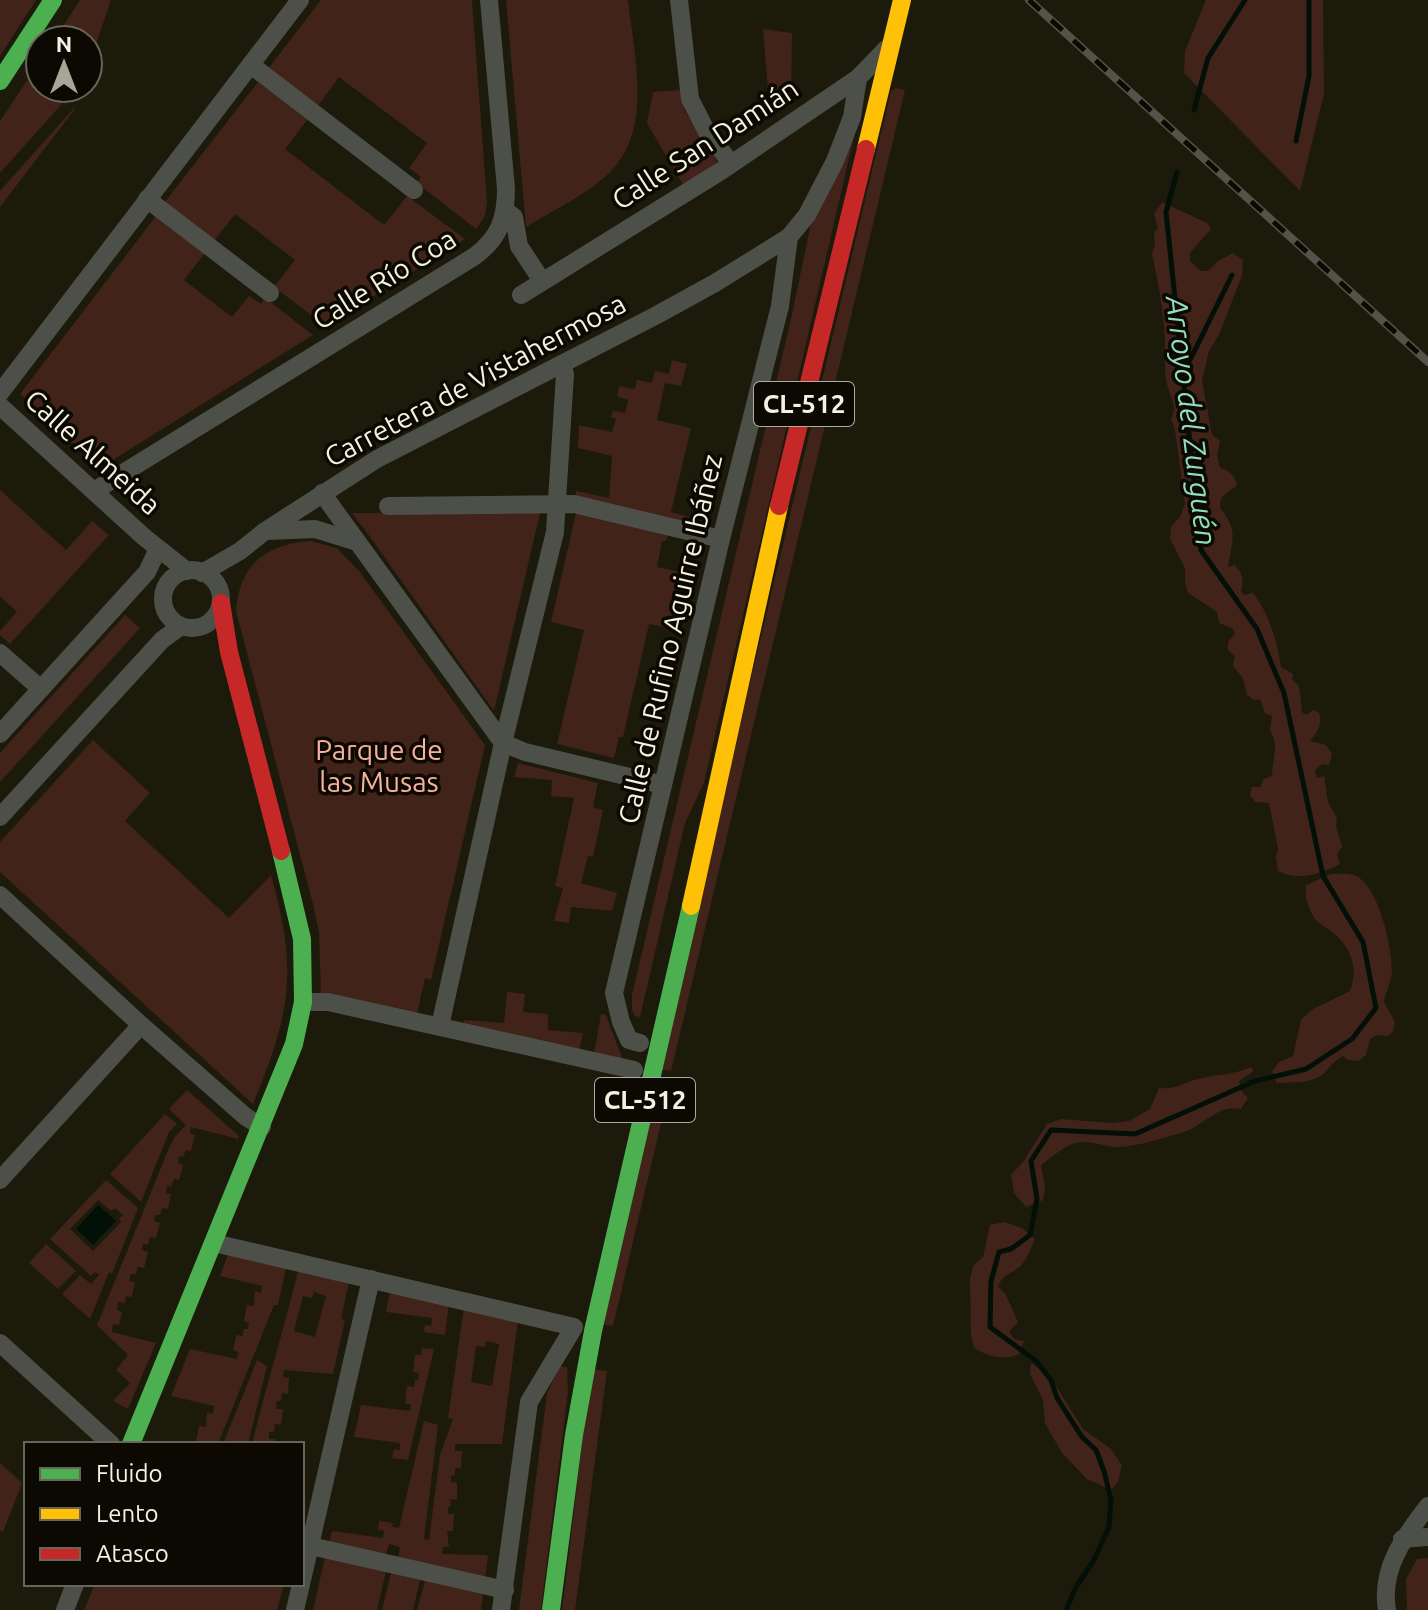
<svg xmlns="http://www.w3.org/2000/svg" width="1428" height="1610" font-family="Ubuntu,sans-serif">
  <rect width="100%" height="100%" fill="#1c1a0b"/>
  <g fill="#412319" fill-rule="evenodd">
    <polygon points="0,0 36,0 0,56"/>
    <polygon points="80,0 111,0 88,68 88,40 54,40"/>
    <polygon points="321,0 472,0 487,202 485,216 476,229 417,183 421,177 409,168 427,143 339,77 317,107 268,69"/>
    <path d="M 506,0 L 628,0 C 634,57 655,134 605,177 C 582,197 552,211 526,227 Z"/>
    <polygon points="1206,0 1323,0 1324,94 1300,191 1184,73 1185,51"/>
    <polygon points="763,29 792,33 791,104 779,112 777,109 770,114"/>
    <polygon points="40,61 40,88 76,88 0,173 0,121"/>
    <polygon points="258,82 308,119 285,149 384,225 407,196 465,239 326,326 274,287 295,260 235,214 214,241 164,203"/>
    <polygon points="896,88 905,90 671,1071 658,1069 891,91"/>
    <polygon points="680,90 685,111 720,167 685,188 647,123 653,92"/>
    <polygon points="74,108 75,109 0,207 0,191"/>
    <polygon points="857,124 704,783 685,823 640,1017 635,1016 632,1010 632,995 791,319 811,223"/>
    <path d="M 1162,202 L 1207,223 L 1211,229 L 1190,253 L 1190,261 L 1201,271 L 1208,271 L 1218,261 L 1233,253 L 1243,260 L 1242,275 L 1219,335 L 1209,351 L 1202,380 L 1212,435 L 1220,441 L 1217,455 L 1220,468 C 1229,470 1235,476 1237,485 L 1221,498 L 1220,508 C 1239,531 1232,540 1228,567 L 1235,565 C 1243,574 1244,580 1241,591 L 1244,595 L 1253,593 C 1268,611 1278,643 1281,667 L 1293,674 L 1292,679 L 1299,686 L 1302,712 L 1306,715 L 1313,710 L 1319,713 C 1323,725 1316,734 1310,741 L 1326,745 L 1332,754 L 1329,765 L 1322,764 L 1315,770 L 1317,778 L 1324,776 L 1328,802 L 1337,818 L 1336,826 L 1342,847 L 1337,854 L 1340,864 C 1319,874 1299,882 1278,871 L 1276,857 L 1278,849 L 1269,803 L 1255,802 L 1250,795 L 1252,787 L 1260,787 L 1264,779 L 1272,776 C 1272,759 1280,745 1270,731 L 1272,716 L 1265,713 L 1260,699 L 1254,700 L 1247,695 L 1243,678 L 1233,666 L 1235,656 L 1228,650 L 1228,642 L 1235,633 L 1232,628 L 1219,623 L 1217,612 L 1188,593 L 1185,584 L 1185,568 L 1170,539 L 1171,527 L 1180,517 L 1185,504 L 1175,430 L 1171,419 C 1178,406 1170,397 1167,384 C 1164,369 1165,355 1165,341 C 1164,312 1158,282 1152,254 L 1155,245 L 1154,233 L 1158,228 L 1154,214 Z"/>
    <polygon points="156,216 205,253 184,280 232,317 249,296 261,304 265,298 313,335 100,468 20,394"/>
    <polygon points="672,360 687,364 681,386 665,383 657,420 691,428 671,512 705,521 703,528 576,497 576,491 609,498 612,456 578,448 579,425 612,432 616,419 611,417 613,411 625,413 628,400 617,396 619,386 635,389 637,380 652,383 655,371 669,374"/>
    <polygon points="0,490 66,550 92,521 109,535 10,644 0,635 0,631 17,612 0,596"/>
    <polygon points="352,513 540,513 494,711 368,534"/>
    <polygon points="576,513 668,535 666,541 662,541 657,567 692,575 679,630 649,624 623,737 619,737 614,758 557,744 584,630 551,622"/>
    <path d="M 311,541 L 337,548 L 360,572 L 485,745 L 431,980 L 425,978 L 417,1014 L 321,995 L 319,933 L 314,908 L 236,611 C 239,565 267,543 311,541 Z"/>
    <polygon points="125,615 140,628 0,782 0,753"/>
    <path d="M 93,740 L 150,793 L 125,821 L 229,918 L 271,875 C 298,971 291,1012 253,1104 L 0,872 L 0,842 Z"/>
    <polygon points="518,763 598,783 593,807 603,810 593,857 588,856 581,883 617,893 612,911 571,907 569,923 554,921 563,888 555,886 574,798 551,796 552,780 514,777"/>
    <path d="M 1331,874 C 1339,874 1349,873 1356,876 C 1379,887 1392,947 1392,972 C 1391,982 1386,991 1384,1002 L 1395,1022 L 1393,1031 L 1388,1036 L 1378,1035 L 1370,1039 L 1366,1055 L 1359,1061 L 1348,1060 L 1343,1056 C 1333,1061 1331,1067 1323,1074 C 1311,1084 1292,1082 1277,1083 L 1272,1071 L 1279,1062 L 1293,1056 L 1301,1020 L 1313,1009 L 1350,991 C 1359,967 1351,947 1331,931 C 1327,928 1319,924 1316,920 C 1309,911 1304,895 1306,885 Z"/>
    <polygon points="507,992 525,994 523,1012 548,1014 548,1030 583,1033 579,1051 463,1025 464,1020 504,1023"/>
    <polygon points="601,1014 606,1015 623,1060 594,1054"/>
    <path d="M 1251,1067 L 1254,1071 L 1239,1081 L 1242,1092 L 1248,1098 L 1241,1109 C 1216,1104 1204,1127 1181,1133 C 1161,1138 1140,1146 1120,1147 C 1108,1148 1096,1142 1084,1142 C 1067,1142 1054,1156 1041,1165 L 1045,1186 L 1043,1200 L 1026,1207 L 1014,1193 L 1011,1175 L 1023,1162 L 1047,1124 L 1061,1119 L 1111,1123 L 1129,1121 L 1150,1109 L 1159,1088 C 1174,1089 1178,1086 1191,1081 C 1211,1074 1232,1076 1251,1067 Z"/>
    <polygon points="187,1090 239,1136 238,1139 191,1127 190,1133 195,1135 191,1151 186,1150 183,1157 179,1156 178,1163 183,1165 179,1180 174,1179 171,1187 167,1186 166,1193 171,1194 168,1209 162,1208 160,1215 155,1215 154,1221 160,1223 156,1238 150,1237 148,1245 143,1244 142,1250 148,1252 144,1268 138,1267 136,1274 131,1274 129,1281 135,1282 132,1297 126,1296 125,1303 118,1302 117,1310 122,1312 119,1325 113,1324 112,1332 156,1343 128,1409 113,1401 130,1383 116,1370 128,1355 97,1325 167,1153 174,1138 186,1125 169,1109"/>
    <polygon points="647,1112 663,1115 613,1326 599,1324"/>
    <polygon points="165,1114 177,1124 169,1132 141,1202 110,1174"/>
    <path d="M 106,1180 L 138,1208 L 112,1274 L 109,1272 L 90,1319 L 62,1294 L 80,1275 L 91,1284 L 99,1275 L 95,1272 L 91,1276 L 50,1239 ZM 98,1200 L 111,1211 L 115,1208 L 123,1215 L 119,1219 L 121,1222 L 93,1251 L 70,1229 Z"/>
    <path d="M 1004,1222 L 1022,1228 L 1035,1239 C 1030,1250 1027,1261 1018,1268 C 1009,1275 1003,1275 998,1286 L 1006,1295 L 1018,1322 L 1009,1331 L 1014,1339 L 1024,1341 L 1019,1354 C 1004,1361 987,1356 974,1348 L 971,1335 L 970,1280 L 973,1266 L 983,1257 L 990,1225 Z"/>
    <polygon points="46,1244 76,1271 58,1289 29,1263"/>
    <polygon points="228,1255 286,1268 278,1305 274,1305 218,1444 196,1442 199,1426 206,1427 207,1412 213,1414 214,1406 171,1396 190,1349 237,1359 238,1352 233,1350 236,1335 242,1336 244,1329 248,1329 249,1323 244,1321 247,1305 254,1306 255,1291 261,1293 262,1286 220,1276"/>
    <path d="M 298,1271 L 349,1282 L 341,1319 L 345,1320 L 333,1374 L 284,1370 L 283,1377 L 289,1378 L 288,1394 L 282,1393 L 281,1401 L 277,1401 L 276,1409 L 283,1409 L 281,1425 L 275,1424 L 274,1432 L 269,1432 L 269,1439 L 275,1439 L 275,1444 L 252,1444 C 266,1386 284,1329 298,1271 ZM 314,1292 L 326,1296 L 315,1337 L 294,1331 L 303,1296 L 312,1298 Z"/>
    <polygon points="390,1290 449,1304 445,1335 424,1332 425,1325 431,1326 432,1318 386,1312"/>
    <path d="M 464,1307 L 518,1320 L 502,1444 L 455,1444 L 455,1451 L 462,1451 L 461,1468 L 455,1468 L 455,1475 L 451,1476 L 451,1482 L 457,1483 L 457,1500 L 451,1499 L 450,1507 L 448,1507 L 448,1514 L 454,1514 L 453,1531 L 447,1531 L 449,1547 L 443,1547 L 442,1554 L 488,1555 L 485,1579 L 398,1559 L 400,1547 L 389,1544 L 385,1557 L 329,1544 L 332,1531 L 383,1538 L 384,1531 L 378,1530 L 379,1521 L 393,1523 L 392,1527 L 399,1528 L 424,1421 L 438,1425 L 424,1539 L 429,1540 L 440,1455 L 453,1419 L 448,1418 ZM 486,1341 L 499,1344 L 492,1386 L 471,1382 L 476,1346 L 485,1347 Z"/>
    <polygon points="422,1348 434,1349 408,1460 392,1458 394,1449 400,1450 400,1443 354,1437 361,1405 410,1411 411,1405 405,1403 407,1386 414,1387 415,1380 418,1380 419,1373 413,1372 415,1355 421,1355"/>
    <polygon points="257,1360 267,1366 248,1444 223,1444"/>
    <polygon points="1031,1363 1049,1375 1083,1429 1111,1449 1122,1465 1118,1482 1111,1490 1087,1479 1062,1453 1045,1423 1043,1400 1030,1374"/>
    <polygon points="560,1367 567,1367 568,1392 541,1610 519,1610 547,1393"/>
    <polygon points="591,1369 607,1371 575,1610 562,1610"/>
    <polygon points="0,1463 22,1483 3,1532 0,1530"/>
    <polygon points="325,1557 386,1571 377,1610 313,1610"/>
    <polygon points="1428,1558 1428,1610 1407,1610 1406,1579 1417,1559"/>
    <polygon points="391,1573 420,1580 413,1610 382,1610"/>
    <polygon points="425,1581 483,1594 481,1610 417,1610"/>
    <polygon points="95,1584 284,1584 277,1610 84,1610"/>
  </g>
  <polygon fill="#031007" points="98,1205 116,1221 93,1245 76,1229"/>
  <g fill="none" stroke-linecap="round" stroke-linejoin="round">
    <g stroke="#031007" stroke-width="5">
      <polyline points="1194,110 1208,58 1245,0"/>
      <polyline points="1296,141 1309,76 1309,0"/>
      <polyline points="1184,372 1232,275"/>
      <polyline points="1066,1610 1076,1587 1094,1560 1109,1527 1111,1500 1104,1471 1096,1450 1082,1437 1057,1398 1051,1380 1036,1361 990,1327 991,1281 999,1252 1011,1249 1030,1235 1037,1199 1031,1161 1051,1130 1135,1134 1255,1081 1306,1069 1352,1039 1376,1008 1363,942 1323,876 1284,693 1257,629 1201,550 1166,212 1177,172"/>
    </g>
    <g stroke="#4d4f49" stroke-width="18">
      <polyline points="679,0 690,99 708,134 731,163"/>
      <polyline points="251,65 414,190"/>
      <polyline points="147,199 270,293"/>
      <polyline points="506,211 514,217 519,246 542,281"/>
      <polyline points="521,295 721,171 858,78 886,49"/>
      <polyline points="0,393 300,0"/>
      <polyline points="0,406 144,537 187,571"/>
      <path d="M 94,491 L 475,256 C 499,238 506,219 506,189 L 489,0"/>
      <polyline points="322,493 503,743 525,752 663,785"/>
      <polyline points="388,506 574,504 721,539"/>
      <polyline points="267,531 315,529 357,542"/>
      <circle cx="192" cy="599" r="29"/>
      <polyline points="202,573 240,551 265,531 377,459 655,316 715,283 789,237 807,215 835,161 852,117 858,78"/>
      <polyline points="0,653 41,689"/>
      <polyline points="0,734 147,572 156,553"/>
      <polyline points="0,817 162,640 181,626"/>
      <polyline points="0,895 141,1025 246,1117 262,1127"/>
      <polyline points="303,1002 328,1002 634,1070"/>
      <polyline points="440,1026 503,743 555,532 565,374 562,364"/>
      <polyline points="640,1043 629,1040 621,1022 614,993 721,539 780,306 789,237"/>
      <polyline points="0,1180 141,1025"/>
      <polyline points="214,1243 574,1327 529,1402 501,1610"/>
      <polyline points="0,1343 111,1444"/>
      <polyline points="1402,1539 1428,1537"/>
      <polyline points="302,1544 505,1590"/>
      <polyline points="302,1580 371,1279"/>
      <polyline points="65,1610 75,1584"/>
      <polyline points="295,1610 301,1584"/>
      <path d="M 1387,1610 C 1380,1569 1404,1537 1428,1506"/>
    </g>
    <g stroke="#4caf50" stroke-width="18">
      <polyline points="0,81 53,0"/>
      <polyline points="131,1444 294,1044 303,1002 302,939 281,851"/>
      <polyline points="551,1610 574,1435 593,1331 691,906"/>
    </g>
    <g stroke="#ffc107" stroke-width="18">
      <polyline points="866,149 902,0"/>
      <polyline points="691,906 779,506"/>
    </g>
    <g stroke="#c62828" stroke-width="18">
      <polyline points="779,506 866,149"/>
      <polyline points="221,603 229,652 281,851"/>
    </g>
    <g stroke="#535349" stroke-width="8">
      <polyline id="rail" points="1029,0 1428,362"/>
    </g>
    <use href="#rail" stroke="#0b0901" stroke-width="5" stroke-dasharray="15" stroke-linecap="butt"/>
  </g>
  <g text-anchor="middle" stroke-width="7" stroke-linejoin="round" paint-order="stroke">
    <g fill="#0b0901" stroke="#aeac9e" stroke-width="2">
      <rect x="754" y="382" width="100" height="44" rx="6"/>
      <rect x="595" y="1078" width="100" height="44" rx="6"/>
    </g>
    <g font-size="26" font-weight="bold" fill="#f4f2e1">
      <text x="804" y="413">CL-512</text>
      <text x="645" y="1109">CL-512</text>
    </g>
    <g font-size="28" fill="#f4f2e1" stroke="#0b0901">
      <text transform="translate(705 144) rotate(-33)" y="10">Calle San Damián</text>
      <text transform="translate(384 279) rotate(-32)" y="10">Calle Río Coa</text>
      <text transform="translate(475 380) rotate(-28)" y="10">Carretera de Vistahermosa</text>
      <text transform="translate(93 452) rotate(42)" y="10">Calle Almeida</text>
      <text transform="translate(670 639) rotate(-77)" y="10">Calle de Rufino Aguirre Ibáñez</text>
    </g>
    <g font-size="28" fill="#f8b19e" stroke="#0b0901">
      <text x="379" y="760">Parque de<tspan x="379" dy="32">las Musas</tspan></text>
    </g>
    <g font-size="30" font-style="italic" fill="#91ddbd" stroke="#0b0901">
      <text transform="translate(1191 421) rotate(83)" y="10">Arroyo del Zurguén</text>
    </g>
  </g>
  <rect x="24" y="1442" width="280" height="144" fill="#0b0901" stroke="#68665b" stroke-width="2"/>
  <rect x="40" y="1468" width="40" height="12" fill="#4caf50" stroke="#68665b" stroke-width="2"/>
  <text x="96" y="1482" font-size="24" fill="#f4f2e1">Fluido</text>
  <rect x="40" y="1508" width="40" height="12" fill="#ffc107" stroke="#68665b" stroke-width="2"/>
  <text x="96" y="1522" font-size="24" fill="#f4f2e1">Lento</text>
  <rect x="40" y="1548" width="40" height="12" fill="#c62828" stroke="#68665b" stroke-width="2"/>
  <text x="96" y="1562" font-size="24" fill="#f4f2e1">Atasco</text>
  <g transform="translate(64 64)"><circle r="38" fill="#0b0901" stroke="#68665b" stroke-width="2"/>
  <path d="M0-6L14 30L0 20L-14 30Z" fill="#a8a696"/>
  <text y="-12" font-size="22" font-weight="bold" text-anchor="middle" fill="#f4f2e1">N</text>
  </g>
</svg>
